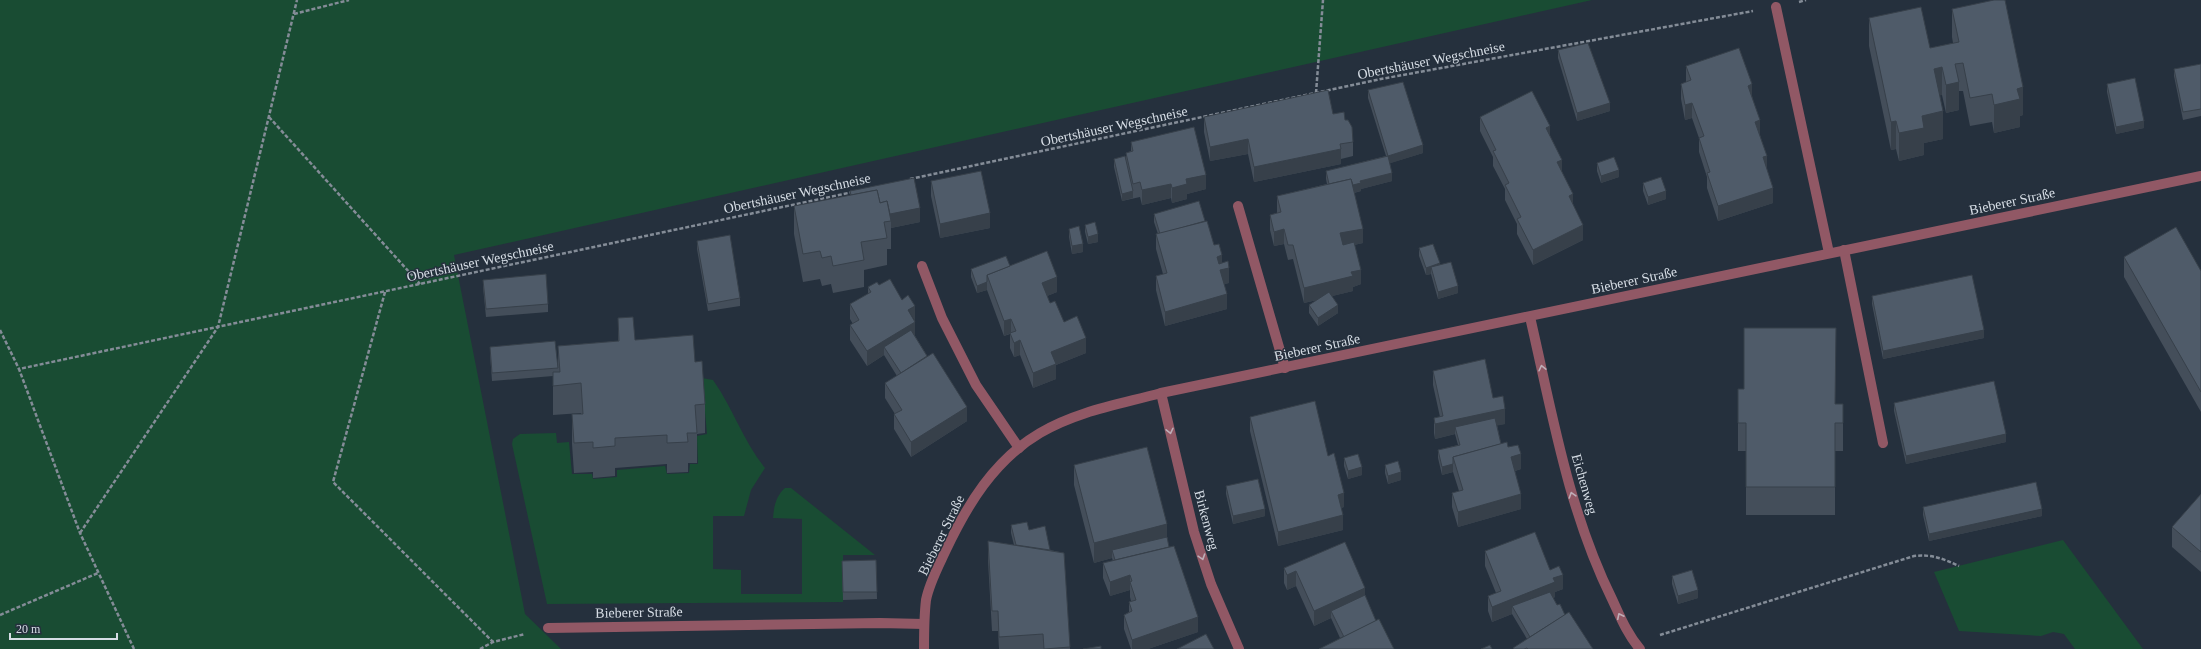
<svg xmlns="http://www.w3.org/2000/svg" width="2201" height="649" font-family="'Times New Roman',serif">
  <rect width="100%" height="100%" fill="#25303d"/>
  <g fill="#194c33">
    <polygon points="0,0 1592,0 454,255 525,614 561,649 0,649"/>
    <path d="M 702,378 L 713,380 C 733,408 743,441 765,468 L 751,490 L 744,516 L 713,516 L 713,569 L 741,570 L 741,594 L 802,594 L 802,519 L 773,518 C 774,506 776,496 785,488 L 791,488 L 875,555 L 843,555 L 843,602 L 547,604 L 512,444 L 513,439 L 520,434 L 556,433 L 557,443 L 569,442 L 572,474 L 592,474 L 593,479 L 617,477 L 617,470 L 665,466 L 667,474 L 689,473 L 690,464 L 698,464 L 697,436 L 707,434 Z"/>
    <polygon points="2063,540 2143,649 2075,649 2064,634 2053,632 2041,636 1959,631 1934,572"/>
  </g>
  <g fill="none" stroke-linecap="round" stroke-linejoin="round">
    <g stroke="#848c97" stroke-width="2.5" stroke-dasharray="4 2" stroke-linecap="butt">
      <polyline points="1799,2 1806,0"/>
      <polyline points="294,14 349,0"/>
      <polyline points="1316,93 1323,0"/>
      <polyline points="269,117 420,284"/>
      <polyline points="910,179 1381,79 1753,11"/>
      <polyline points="385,292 333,482 493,642"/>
      <polyline points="0,330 19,369"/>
      <polyline points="80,533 218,327 297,0"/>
      <polyline points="0,615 98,573"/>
      <path d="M 1660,635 L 1914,556 C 1932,554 1944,559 1959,566"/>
      <polyline points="134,649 80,533 19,369 853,192"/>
      <polyline points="480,649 493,642 525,634"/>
    </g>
    <g stroke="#915865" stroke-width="10">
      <polyline points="1238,206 1285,368"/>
      <polyline points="1844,250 1883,443"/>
      <polyline points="922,266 942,318 976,385 1019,448"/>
      <polyline points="548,628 880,623 924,624"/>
    </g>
    <g stroke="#915865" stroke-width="10">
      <polyline points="1776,7 1829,253"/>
      <path d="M 1530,317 C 1552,412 1568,510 1612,599 C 1620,616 1627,634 1640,649"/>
      <polyline points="1161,393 1194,532 1211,584 1239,649"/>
      <path d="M 924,649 C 924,633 924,617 926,600 C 929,584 938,567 945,552 C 967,505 994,460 1040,433 C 1077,411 1121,404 1161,393 L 2201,176"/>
    </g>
  </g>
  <g fill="#444e5a">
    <polygon points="1952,9 2023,115 2020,116 2020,127 1994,133 1992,122 1970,126 1963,91 1959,91 1959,110 1946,113 1942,95 1940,95 1943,139 1924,143 1924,155 1899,161 1896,149 1891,150 1869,46 1869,18 1930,48 1953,43 1952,37"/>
    <polygon points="1558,50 1610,111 1577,121 1558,58"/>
    <polygon points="2201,64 2201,116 2183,120 2174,76 2174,69"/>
    <polygon points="1686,66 1752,96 1760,135 1773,203 1718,221 1707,188 1707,177 1699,152 1699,138 1692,118 1685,120 1681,99 1681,84 1686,82"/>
    <polygon points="2107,84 2144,128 2116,134 2107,92"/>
    <polygon points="1368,90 1423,153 1390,163 1392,181 1361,189 1361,191 1354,193 1363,243 1354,245 1361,284 1353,287 1353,291 1332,296 1338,313 1318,326 1309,313 1309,305 1317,300 1304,303 1293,259 1288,260 1284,244 1274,246 1270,230 1270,215 1277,213 1277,196 1327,184 1326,179 1326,171 1386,156 1368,98"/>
    <polygon points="1333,114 1345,120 1353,142 1353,156 1341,159 1341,164 1254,182 1248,154 1210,161 1204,132 1204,117"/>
    <polygon points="1480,117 1550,136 1573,205 1583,240 1533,265 1517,234 1517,224 1505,200 1505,189 1493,166 1493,157 1480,131"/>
    <polygon points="1131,142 1206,189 1187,194 1187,199 1172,203 1171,198 1142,205 1140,197 1122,201 1114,167 1114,159 1126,160 1126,153 1131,151"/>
    <polygon points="1597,163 1619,177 1601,183 1597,171"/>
    <polygon points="931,181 990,228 940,238 931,196"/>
    <polygon points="1643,183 1666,199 1648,205 1643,191"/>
    <polygon points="850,191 920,222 891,228 891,249 887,249 887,265 864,270 864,287 833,293 831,284 822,286 820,279 803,282 794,234 794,206 850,196"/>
    <polygon points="1154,214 1205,221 1214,245 1222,263 1229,283 1224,284 1227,309 1165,326 1156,290 1156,276 1163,274 1156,249 1156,234 1158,234 1154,222"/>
    <polygon points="1085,225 1098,242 1088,244 1085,232"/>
    <polygon points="1069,229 1083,252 1072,254 1069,237"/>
    <polygon points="697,241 740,298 740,306 708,311 697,249"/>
    <polygon points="1419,248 1440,265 1458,293 1438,299 1431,274 1426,275 1419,256"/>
    <polygon points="2124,257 2201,271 2201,412 2124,277"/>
    <polygon points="1010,266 1057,292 1047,296 1050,303 1086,353 1056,365 1056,379 1033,388 1020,355 1014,357 1010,348 1010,334 1004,336 987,290 977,293 971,277 971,269"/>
    <polygon points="483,280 548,304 548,312 486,317 483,287"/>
    <polygon points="879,285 915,321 915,336 967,421 911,457 894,429 894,414 895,414 885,398 885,383 897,376 884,355 867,366 850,340 850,325 853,324 850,319 850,304 868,294 868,287"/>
    <polygon points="1872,296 1984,338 1883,359 1872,304"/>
    <polygon points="618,318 635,340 695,362 705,404 705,433 697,434 697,463 688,463 688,472 667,473 667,464 615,468 615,476 593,478 593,472 574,473 572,444 572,414 581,414 581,413 553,415 553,376 492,381 490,354 490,347 558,368 558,346 618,341"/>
    <polygon points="1433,371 1493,398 1505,424 1497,425 1501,444 1508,447 1521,469 1515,471 1521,509 1458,527 1452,507 1452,493 1459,491 1453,472 1442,475 1438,458 1438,450 1458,445 1455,434 1435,439 1434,433 1434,418 1440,417 1433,385"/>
    <polygon points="1738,389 1836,404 1843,404 1843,451 1835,451 1835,515 1746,515 1746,451 1738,451"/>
    <polygon points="1894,403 2006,442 1906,464 1894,411"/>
    <polygon points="1250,417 1328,456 1344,507 1341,508 1343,530 1278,546 1250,431"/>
    <polygon points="1344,458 1362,475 1348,479 1344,466"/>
    <polygon points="1074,465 1167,537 1169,547 1198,632 1148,649 1131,649 1124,629 1124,615 1129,612 1129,602 1131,601 1130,597 1130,590 1110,596 1103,578 1103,563 1113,561 1112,558 1094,563 1074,485"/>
    <polygon points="1385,465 1401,480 1388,484 1385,473"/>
    <polygon points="1226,486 1265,516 1233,524 1226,494"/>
    <polygon points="2201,494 2201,572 2172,547 2172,527"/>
    <polygon points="1923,507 2042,516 1929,541 1923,515"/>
    <polygon points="1011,525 1050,550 1064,553 1070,649 999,649 998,631 992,631 988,561 988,541 1014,545 1011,533"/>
    <polygon points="1345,542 1365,595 1376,621 1340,638 1331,618 1314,626 1296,586 1287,590 1284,583 1284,568"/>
    <polygon points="1485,551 1550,570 1563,589 1555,592 1555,597 1553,598 1557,605 1593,649 1513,649 1513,648 1527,639 1512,614 1492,622 1488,611 1488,596 1496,593 1485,566"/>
    <polygon points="876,560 877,599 843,600 842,561"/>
    <polygon points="1672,576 1698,598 1678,604 1672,584"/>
  </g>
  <g fill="#37404a">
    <polygon points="1942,67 1942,95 1934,97 1934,69"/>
    <polygon points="1959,82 1959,110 1946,113 1946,85"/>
    <polygon points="1752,84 1752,99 1748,86"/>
    <polygon points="2023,87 2023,115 2020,116 2020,127 1994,133 1994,105 2017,89"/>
    <polygon points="1610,103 1610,111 1577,121 1577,113"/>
    <polygon points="1692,103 1692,118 1685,120 1685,105"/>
    <polygon points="1943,111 1943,139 1924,143 1924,155 1899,161 1899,133 1922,116"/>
    <polygon points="1760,120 1760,135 1755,122"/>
    <polygon points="1896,121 1896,149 1891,150 1891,122"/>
    <polygon points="2144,121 2144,128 2116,134 2116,127"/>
    <polygon points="1550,126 1550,141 1546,128"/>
    <polygon points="1248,139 1248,154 1210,161 1210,147"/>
    <polygon points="1423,145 1423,153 1388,164 1388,156"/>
    <polygon points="1341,149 1341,164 1254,182 1254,167"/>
    <polygon points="1767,156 1767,170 1763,157"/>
    <polygon points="1562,160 1562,174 1557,162"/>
    <polygon points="1619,170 1619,177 1601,183 1601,176"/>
    <polygon points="1392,173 1392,181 1361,189 1361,191 1331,198 1360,181"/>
    <polygon points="1206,175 1206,189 1187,194 1187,199 1172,203 1172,188 1186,179"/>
    <polygon points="1171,184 1171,198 1142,205 1142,190"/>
    <polygon points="1773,188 1773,203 1718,221 1718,206"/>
    <polygon points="1133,191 1133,198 1122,201 1122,194"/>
    <polygon points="1666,191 1666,199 1648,205 1648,197"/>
    <polygon points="1573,194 1573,209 1569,196"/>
    <polygon points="920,208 920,222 891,228 891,221 880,216"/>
    <polygon points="990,213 990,228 940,238 940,224"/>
    <polygon points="1583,225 1583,240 1533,265 1533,250"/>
    <polygon points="1284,229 1284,244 1274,246 1274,232"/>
    <polygon points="1363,229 1363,243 1340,248 1340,233"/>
    <polygon points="1098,234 1098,242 1088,244 1088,237"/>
    <polygon points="1083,244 1083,252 1072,254 1072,246"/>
    <polygon points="1222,255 1222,269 1217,271 1217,257"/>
    <polygon points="1440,263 1440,271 1431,267 1431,274 1426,275 1426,268"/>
    <polygon points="1229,268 1229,283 1220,285 1220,270"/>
    <polygon points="1361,270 1361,284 1353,287 1353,291 1304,303 1304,288 1351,272"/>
    <polygon points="1057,277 1057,292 1042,298 1042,283"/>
    <polygon points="987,282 987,290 977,293 977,286"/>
    <polygon points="1458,286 1458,293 1438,299 1438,292"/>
    <polygon points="1227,294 1227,309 1165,326 1165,312"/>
    <polygon points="1338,305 1338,313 1318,326 1318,318"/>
    <polygon points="915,306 915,321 908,310"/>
    <polygon points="1011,319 1011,333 1004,336 1004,321"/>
    <polygon points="915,322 915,336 884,347 884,355 867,366 867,351"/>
    <polygon points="1984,330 1984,338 1883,359 1883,351"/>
    <polygon points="1086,338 1086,353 1056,365 1056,379 1033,388 1033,373 1051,352"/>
    <polygon points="1020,340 1020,355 1014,357 1014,343"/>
    <polygon points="967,407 967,421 911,457 911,442"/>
    <polygon points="1505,409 1505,424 1457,434 1455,427 1455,434 1435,439 1435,424"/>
    <polygon points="2006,434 2006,442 1906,464 1906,456"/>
    <polygon points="1521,454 1521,469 1511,472 1511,457"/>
    <polygon points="1453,464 1453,472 1442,475 1442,467"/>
    <polygon points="1362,467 1362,475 1348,479 1348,471"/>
    <polygon points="1401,472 1401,480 1388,484 1388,476"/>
    <polygon points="1344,493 1344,507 1338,509 1338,495"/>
    <polygon points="1521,494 1521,509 1458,527 1458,512"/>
    <polygon points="1265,509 1265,516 1233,524 1233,516"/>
    <polygon points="2042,509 2042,516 1929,541 1929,534"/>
    <polygon points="1343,515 1343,530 1278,546 1278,532"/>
    <polygon points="1167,524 1167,544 1112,550 1112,558 1094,563 1094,543"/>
    <polygon points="1296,571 1296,586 1287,590 1287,575"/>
    <polygon points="1130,575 1130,590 1110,596 1110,582"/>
    <polygon points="1563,575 1563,589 1555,592 1555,597 1516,612 1512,606 1512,614 1492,622 1492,607 1553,578"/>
    <polygon points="1365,588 1365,603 1331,611 1331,618 1314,626 1314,611"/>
    <polygon points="1698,590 1698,598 1678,604 1678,596"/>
    <polygon points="1198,617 1198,632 1148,649 1132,649 1132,640"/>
  </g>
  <g fill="#4f5b69" stroke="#37404a">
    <polygon points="1994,0 2005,0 2023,87 2017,89 2020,99 1994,105 1992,94 1970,98 1963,63 1955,64 1959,82 1946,85 1942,67 1934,69 1943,111 1922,116 1924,128 1899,133 1896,121 1891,122 1869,18 1921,7 1930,48 1959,42 1952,9"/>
    <polygon points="1588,43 1610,103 1577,113 1558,50"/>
    <polygon points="1739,48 1752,84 1748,86 1760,120 1755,122 1767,156 1763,157 1773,188 1718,206 1707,173 1710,172 1699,138 1704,136 1692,103 1685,105 1681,84 1691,80 1686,66"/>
    <polygon points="2201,64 2201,109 2183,112 2174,69"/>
    <polygon points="2135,78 2144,121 2116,127 2107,84"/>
    <polygon points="1403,82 1423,145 1388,156 1392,173 1360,181 1361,183 1353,185 1351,179 1329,184 1326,171 1388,156 1368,90"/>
    <polygon points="1328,90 1333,114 1344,112 1345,120 1348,120 1352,127 1353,142 1340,144 1341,149 1254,167 1248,139 1210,147 1204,117"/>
    <polygon points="1532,91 1550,126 1546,128 1562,160 1557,162 1573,194 1569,196 1583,225 1533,250 1517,219 1521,217 1505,185 1509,183 1493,151 1496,150 1480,117"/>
    <polygon points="1194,127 1206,175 1186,179 1187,184 1172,188 1171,184 1142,190 1140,182 1133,184 1126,153 1133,151 1131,142"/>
    <polygon points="1125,156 1133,191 1122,194 1114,159"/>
    <polygon points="1614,157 1619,170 1601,176 1597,163"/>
    <polygon points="981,171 990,213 940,224 931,181"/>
    <polygon points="1661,177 1666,191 1648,197 1643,183"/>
    <polygon points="914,178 920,208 890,214 887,201 880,203 877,190 851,195 850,191"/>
    <polygon points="1351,179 1363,229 1340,233 1343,245 1354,242 1361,270 1351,272 1353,276 1304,288 1293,245 1288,245 1284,229 1274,232 1270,215 1281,212 1277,196"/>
    <polygon points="877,190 880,203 887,201 891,221 884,222 887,238 861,242 864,260 833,266 831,256 822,258 820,251 803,254 794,206"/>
    <polygon points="1199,201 1205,221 1160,234 1154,214"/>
    <polygon points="1207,221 1214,245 1219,244 1222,255 1217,257 1219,264 1228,261 1229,268 1220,270 1227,294 1165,312 1156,276 1167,273 1156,234"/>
    <polygon points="1095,222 1098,234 1088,237 1085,225"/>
    <polygon points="1079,226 1083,244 1072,246 1069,229"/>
    <polygon points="2176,227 2201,271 2201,392 2124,257"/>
    <polygon points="730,235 740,298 708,304 697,241"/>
    <polygon points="1433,244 1440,263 1426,268 1419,248"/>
    <polygon points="1047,251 1057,277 1042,283 1050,303 1055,301 1064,322 1077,316 1086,338 1051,352 1056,364 1033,373 1020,340 1014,343 1010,333 1016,331 1011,319 1004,321 987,275"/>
    <polygon points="1006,256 1010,266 987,275 987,282 977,286 971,269"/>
    <polygon points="1451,262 1458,286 1438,292 1431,267"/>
    <polygon points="546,274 548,304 486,309 483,280"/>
    <polygon points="1972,275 1984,330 1883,351 1872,296"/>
    <polygon points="890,279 902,300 908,295 915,306 908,310 915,322 867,351 850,325 859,320 850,304 871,292 868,287 877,282 879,285"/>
    <polygon points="1329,292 1338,305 1318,318 1309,305"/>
    <polygon points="633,317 635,340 693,335 695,362 702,361 705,404 695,405 697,433 687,433 688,442 667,443 667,435 615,438 615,446 593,448 593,442 574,443 572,414 583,414 581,383 553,386 553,372 560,372 558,346 619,341 618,318"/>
    <polygon points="1744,328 1836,328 1835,404 1843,404 1843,423 1835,423 1835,487 1746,487 1746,423 1738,423 1738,389 1744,389"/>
    <polygon points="911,330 927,356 901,373 884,347"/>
    <polygon points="555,341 558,368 492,373 490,347"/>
    <polygon points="933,353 967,407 911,442 894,414 902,410 885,383"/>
    <polygon points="1485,359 1493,398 1503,396 1505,409 1435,424 1434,418 1443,416 1433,371"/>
    <polygon points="1994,381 2006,434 1906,456 1894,403"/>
    <polygon points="1315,401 1328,456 1334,453 1344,493 1338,495 1343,515 1278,532 1250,417"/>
    <polygon points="1495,418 1501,444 1453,457 1453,464 1442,467 1438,450 1460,445 1455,427"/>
    <polygon points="1507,442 1508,447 1518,445 1521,454 1511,457 1521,494 1458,512 1452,493 1463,490 1453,457"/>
    <polygon points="1147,447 1167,524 1094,543 1074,465"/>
    <polygon points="1358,454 1362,467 1348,471 1344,458"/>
    <polygon points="1398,461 1401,472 1388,476 1385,465"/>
    <polygon points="1258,479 1265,509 1233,516 1226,486"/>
    <polygon points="2036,482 2042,509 1929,534 1923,507"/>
    <polygon points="2201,494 2201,552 2172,527"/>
    <polygon points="1027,522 1029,530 1045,526 1050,550 1016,545 1011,525"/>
    <polygon points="1535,532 1550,570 1559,566 1563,575 1553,578 1555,582 1492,607 1488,596 1501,591 1485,551"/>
    <polygon points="1167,537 1169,547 1115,560 1112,550"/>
    <polygon points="988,541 1064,553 1070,647 1044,649 1043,634 999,637 998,611 992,611"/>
    <polygon points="1345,542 1365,588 1314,611 1296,571 1287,575 1284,568"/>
    <polygon points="1174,546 1198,617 1132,640 1124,615 1132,611 1129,602 1136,600 1130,582 1132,581 1130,575 1110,582 1103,563"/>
    <polygon points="876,560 877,592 843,592 842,561"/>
    <polygon points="1692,570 1698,590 1678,596 1672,576"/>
    <polygon points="1550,592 1557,605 1560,604 1565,615 1530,637 1512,606"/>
    <polygon points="1365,595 1376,621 1344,637 1331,611"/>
    <polygon points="1569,612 1593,649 1528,649 1527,648 1524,649 1514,649 1513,648"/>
    <polygon points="1379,619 1394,649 1319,649"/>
    <polygon points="1206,634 1214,649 1177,649"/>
    <polygon points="1490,645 1492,649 1481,649"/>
    <polygon points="1101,646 1101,649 1083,649"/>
  </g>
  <defs><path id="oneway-chevron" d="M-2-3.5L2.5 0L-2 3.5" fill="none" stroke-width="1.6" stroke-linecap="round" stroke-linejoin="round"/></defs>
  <g stroke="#beaeb8">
    <use href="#oneway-chevron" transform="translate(1542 368) rotate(-103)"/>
    <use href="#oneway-chevron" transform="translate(1170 431) rotate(77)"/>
    <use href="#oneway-chevron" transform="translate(1572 495) rotate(-107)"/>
    <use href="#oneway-chevron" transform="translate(1202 557) rotate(72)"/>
    <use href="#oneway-chevron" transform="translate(1620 616) rotate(-116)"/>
  </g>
  <g text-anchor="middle" stroke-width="3" stroke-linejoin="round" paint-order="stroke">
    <g font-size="14" fill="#d6dde5" stroke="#25303d">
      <text transform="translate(1431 60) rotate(-11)" y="5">Obertshäuser Wegschneise</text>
      <text transform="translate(1114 126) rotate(-12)" y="5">Obertshäuser Wegschneise</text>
      <text transform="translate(797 193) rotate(-12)" y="5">Obertshäuser Wegschneise</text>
      <text transform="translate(2012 201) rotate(-12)" y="5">Bieberer Straße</text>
      <text transform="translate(480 261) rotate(-12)" y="5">Obertshäuser Wegschneise</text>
      <text transform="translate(1634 280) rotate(-12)" y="5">Bieberer Straße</text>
      <text transform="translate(1317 347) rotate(-12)" y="5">Bieberer Straße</text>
      <text transform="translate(1585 484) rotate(74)" y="5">Eichenweg</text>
      <text transform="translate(1207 520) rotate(75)" y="5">Birkenweg</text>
      <text transform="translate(941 535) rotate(-64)" y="5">Bieberer Straße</text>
      <text transform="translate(639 612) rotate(-1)" y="5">Bieberer Straße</text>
    </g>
  </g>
  <path d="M10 633v6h107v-6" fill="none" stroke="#d6dde5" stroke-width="2"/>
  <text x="16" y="633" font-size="12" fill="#d6dde5" stroke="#25303d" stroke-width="3" paint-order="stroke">20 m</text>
</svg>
